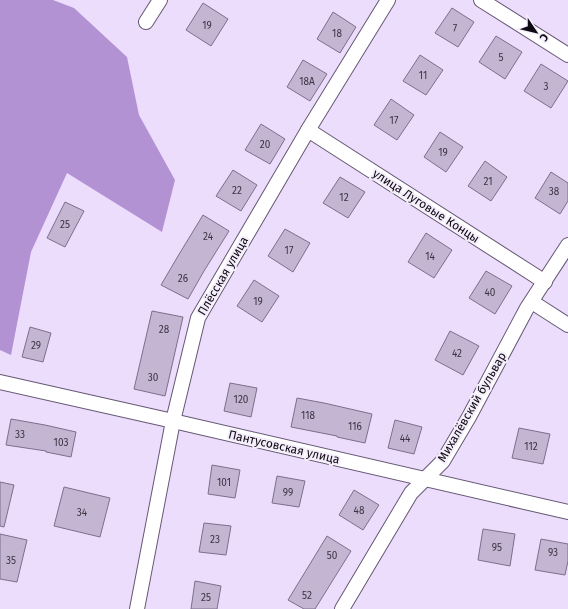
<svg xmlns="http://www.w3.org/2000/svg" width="568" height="609" font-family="'Fira Sans',sans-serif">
  <rect width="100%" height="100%" fill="#ecddfd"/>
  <polygon fill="#b392d3" points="0,0 53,0 74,8 127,57 139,115 175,180 162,232 67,173 31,252 11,355 0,350"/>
  <g fill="#c4b5d3" stroke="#7d6f8c">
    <polygon points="203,3 228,19 211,46 186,30"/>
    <polygon points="452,8 474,22 458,47 435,33"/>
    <polygon points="333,12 356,27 340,53 317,39"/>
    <polygon points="496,36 522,52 505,79 479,62"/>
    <polygon points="420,55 443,70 426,95 403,81"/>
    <polygon points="303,60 327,74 310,101 287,87"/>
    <polygon points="541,64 568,81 551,108 524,91"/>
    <polygon points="391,99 414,115 397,140 374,125"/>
    <polygon points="261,124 285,139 270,164 245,150"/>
    <polygon points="440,132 463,147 446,172 424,157"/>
    <polygon points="485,161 507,177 491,201 468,186"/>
    <polygon points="233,170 257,185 241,211 216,196"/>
    <polygon points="551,172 568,183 568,201 560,214 535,198"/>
    <polygon points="340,177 365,192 348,218 323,203"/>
    <polygon points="65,202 84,211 65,247 47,238"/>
    <polygon points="203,215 229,231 204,271 188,299 161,285 178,256"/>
    <polygon points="285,229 310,243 293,272 268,256"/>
    <polygon points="426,233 452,250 434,278 408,262"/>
    <polygon points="486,271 512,286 495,314 469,298"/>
    <polygon points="254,280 279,296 262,322 237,306"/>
    <polygon points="152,311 183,317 165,396 134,389"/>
    <polygon points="30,327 51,333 43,362 22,357"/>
    <polygon points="450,331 479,346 463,375 435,360"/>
    <polygon points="230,383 257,388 251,417 224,411"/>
    <polygon points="297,398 324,403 372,414 365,443 337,437 337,436 291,427"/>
    <polygon points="11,419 45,425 76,432 71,457 46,452 46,451 6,445"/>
    <polygon points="395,420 422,427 414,454 388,448"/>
    <polygon points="519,428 550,434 543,464 512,458"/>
    <polygon points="212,465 240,470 235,498 208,494"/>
    <polygon points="277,476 305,481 299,507 272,503"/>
    <polygon points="0,482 14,485 4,527 0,526"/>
    <polygon points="64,487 110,498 100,537 54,526"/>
    <polygon points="354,490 379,505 363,530 339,515"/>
    <polygon points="204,523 231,526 226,555 199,552"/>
    <polygon points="483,529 515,534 510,566 478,560"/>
    <polygon points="0,534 27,540 17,582 0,579"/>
    <polygon points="327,536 351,551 315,609 304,609 288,600"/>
    <polygon points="541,539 568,544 568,561 565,575 535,570"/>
    <polygon points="195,581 221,586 217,609 191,609"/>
  </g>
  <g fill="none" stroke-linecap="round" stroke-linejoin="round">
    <g stroke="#665873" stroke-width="16">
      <g id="minor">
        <polyline points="481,0 568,55"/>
        <polyline points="146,22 160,0"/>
        <polyline points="308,130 545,282"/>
        <polyline points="532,302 568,325"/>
        <polyline points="0,382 173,421 568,512"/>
        <polyline points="137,609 173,421 198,318 308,130 388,0"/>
        <polyline points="342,609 411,493 443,461 469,417 527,308 568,245"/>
      </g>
    </g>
    <use href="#minor" stroke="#fff" stroke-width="14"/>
  </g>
  <g text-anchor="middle" stroke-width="4" stroke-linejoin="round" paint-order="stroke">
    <g font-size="10" fill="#3c3443">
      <text x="207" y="29">19</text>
      <text x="455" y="32">7</text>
      <text x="337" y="37">18</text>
      <text x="501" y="61">5</text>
      <text x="423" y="79">11</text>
      <text x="307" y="85">18А</text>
      <text x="546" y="90">3</text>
      <text x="394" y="124">17</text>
      <text x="265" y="148">20</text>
      <text x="443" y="156">19</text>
      <text x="488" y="185">21</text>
      <text x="237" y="194">22</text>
      <text x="554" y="195">38</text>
      <text x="344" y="201">12</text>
      <text x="65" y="228">25</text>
      <text x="208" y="240">24</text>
      <text x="289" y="254">17</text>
      <text x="430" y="260">14</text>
      <text x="183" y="282">26</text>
      <text x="490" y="296">40</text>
      <text x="258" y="305">19</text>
      <text x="164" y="333">28</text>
      <text x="36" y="349">29</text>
      <text x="457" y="357">42</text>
      <text x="153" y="381">30</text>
      <text x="241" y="403">120</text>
      <text x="308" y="419">118</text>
      <text x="355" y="430">116</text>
      <text x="20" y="438">33</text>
      <text x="405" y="442">44</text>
      <text x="61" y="446">103</text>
      <text x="531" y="450">112</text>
      <text x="224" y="486">101</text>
      <text x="288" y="496">99</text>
      <text x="359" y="514">48</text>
      <text x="82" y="516">34</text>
      <text x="215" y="543">23</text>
      <text x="497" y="551">95</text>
      <text x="553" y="556">93</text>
      <text x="332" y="559">50</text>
      <text x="11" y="564">35</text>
      <text x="307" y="599">52</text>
      <text x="206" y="601">25</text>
    </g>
    <g font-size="12" fill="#0e0913" stroke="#f4eefb">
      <text transform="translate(426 206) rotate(33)" y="4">улица Луговые Концы</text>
      <text transform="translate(223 276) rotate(-60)" y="4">Плёсская улица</text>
      <text transform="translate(472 407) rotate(-60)" y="4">Михалёвский бульвар</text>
      <text transform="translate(284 447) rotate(13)" y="4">Пантусовская улица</text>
    </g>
  </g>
  <g transform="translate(536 32) rotate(125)" stroke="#f4eefb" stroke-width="3" paint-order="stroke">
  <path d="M0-3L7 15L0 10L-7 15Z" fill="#0e0913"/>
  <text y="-6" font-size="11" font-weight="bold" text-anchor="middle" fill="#0e0913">С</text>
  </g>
</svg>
